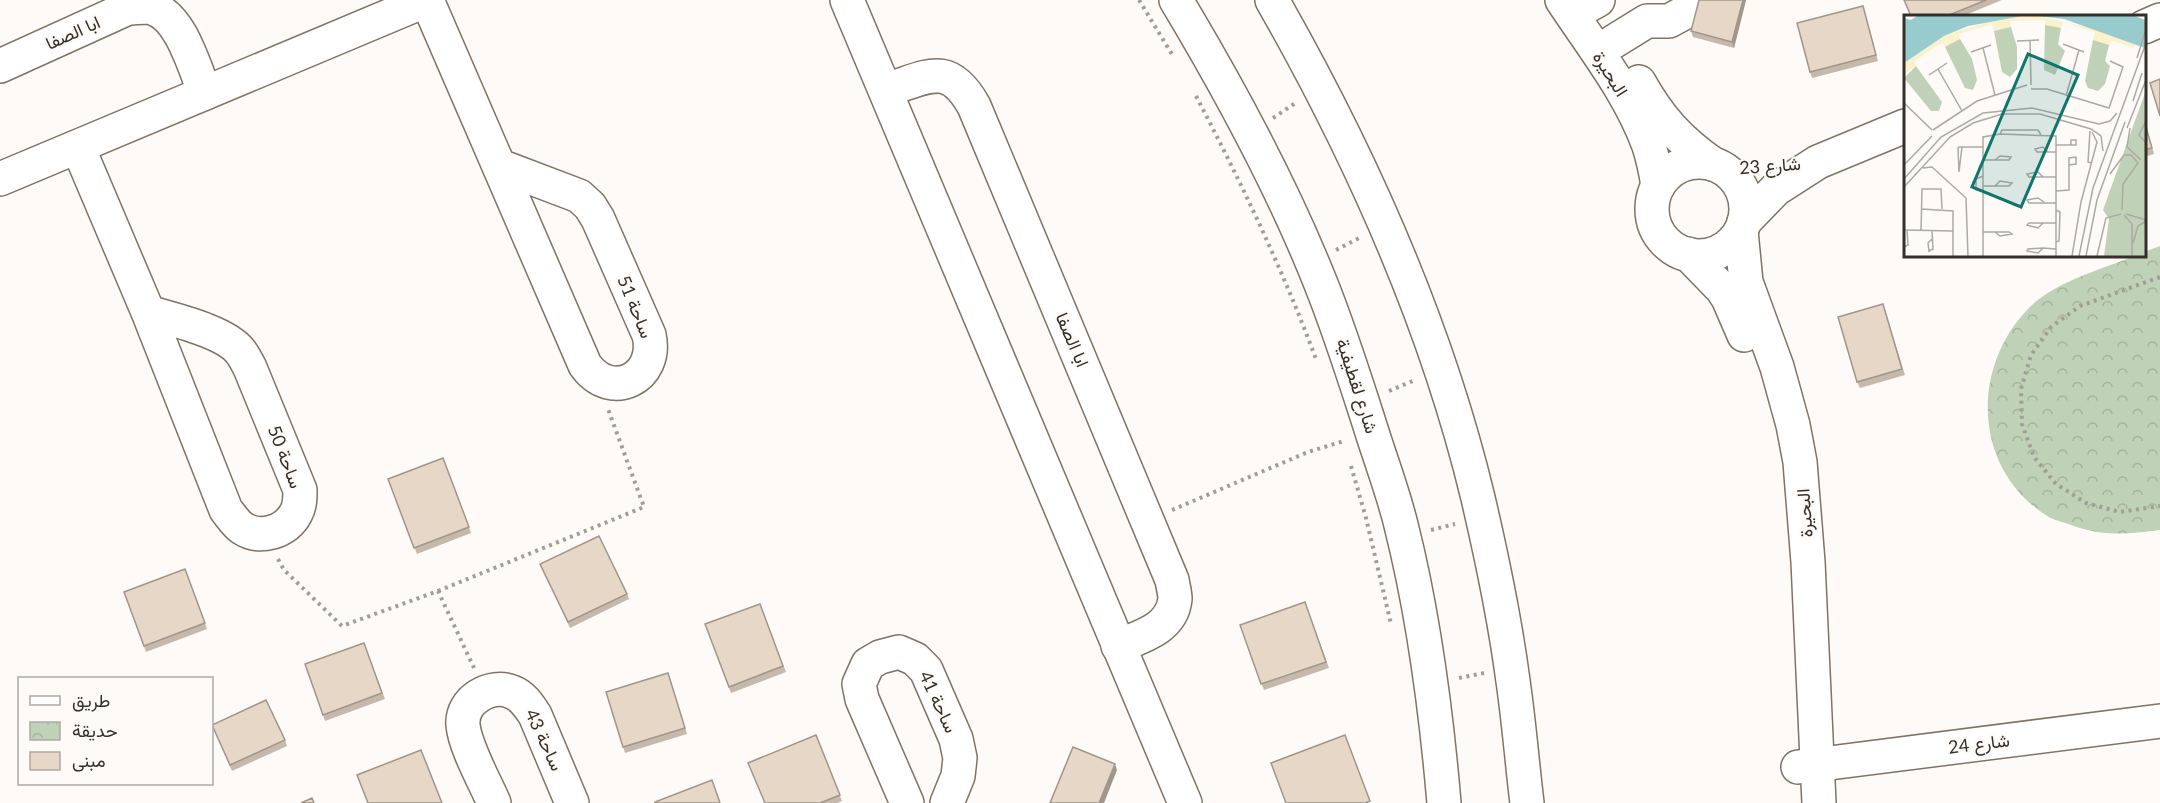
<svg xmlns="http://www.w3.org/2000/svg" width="2160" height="803" font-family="Lato,Vazirmatn,sans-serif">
  <defs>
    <pattern id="park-crowns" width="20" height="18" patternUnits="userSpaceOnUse" patternTransform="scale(1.5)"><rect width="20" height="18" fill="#bfd1b6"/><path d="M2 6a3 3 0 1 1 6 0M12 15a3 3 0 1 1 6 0" fill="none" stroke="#a5b49c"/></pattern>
  </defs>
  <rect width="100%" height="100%" fill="#fdfaf7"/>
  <path fill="url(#park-crowns)" d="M 2160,246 L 2160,530 C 2126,534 2104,537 2071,525 C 2064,522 2056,521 2049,517 C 1974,472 1969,370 2028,309 C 2053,282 2103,269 2137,255 L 2144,255 L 2144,252 Z"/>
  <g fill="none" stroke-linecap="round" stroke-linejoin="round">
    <g stroke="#817365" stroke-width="36">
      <g id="minor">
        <path d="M 427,0 L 585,365 C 611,402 659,378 649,335 L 598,219 L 590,206 L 579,196 L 500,166"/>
        <polyline points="847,0 1185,803"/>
        <path d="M 1176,0 C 1230,90 1280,182 1319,279 C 1339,328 1355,379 1371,429 C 1381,461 1393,492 1401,525 C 1424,616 1436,709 1444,803"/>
        <path d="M 1272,0 C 1361,156 1436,323 1478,498 C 1492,558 1505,620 1513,681 C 1519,722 1522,762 1527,803"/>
        <path d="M 1562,0 C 1593,47 1630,93 1649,146 C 1653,159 1656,173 1658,186"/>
        <polyline points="1589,5 1598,0"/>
        <polyline points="2144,27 2160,20"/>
        <polyline points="1613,42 1647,21 1669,21 1693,8 1698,0"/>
        <path d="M 0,66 L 128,8 C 136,8 145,6 152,8 C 181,16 194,67 205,93"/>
        <path d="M 1639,82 C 1659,118 1679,140 1713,164"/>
        <path d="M 886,90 C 928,77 948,60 974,106 L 1172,580 C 1173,586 1175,593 1175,599 C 1172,629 1140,637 1118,646"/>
        <path d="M 78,147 L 148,312 L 226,510 C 231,516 236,524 242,528 C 260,540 286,532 296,513 C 300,506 300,498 300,490 L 250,368 C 247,362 244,356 240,351 C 224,331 173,320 148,312"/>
        <circle cx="1699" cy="209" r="47"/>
        <polyline points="0,179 427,0"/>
        <polyline points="1744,222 1776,189 1818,162 1905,126"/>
        <polyline points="1741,231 1746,282 1777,367 1793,425 1800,462 1808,562 1819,803"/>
        <polyline points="1688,254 1722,289 1728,298 1744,335"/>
        <polyline points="1798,767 2160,721"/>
        <path d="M 494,803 C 485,782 465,747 463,725 C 461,700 491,683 512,692 C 523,696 529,706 535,715 L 572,803"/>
        <polyline points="907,803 862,699 859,684 868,664 880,657 899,652 915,659 926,670 956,739 960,758 958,776 947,803"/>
      </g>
    </g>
    <g stroke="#a29d99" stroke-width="4" stroke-dasharray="3 4.5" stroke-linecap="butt">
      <polyline points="1139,0 1173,56"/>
      <path d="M 1196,96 C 1241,182 1282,268 1316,359"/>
      <polyline points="1273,118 1297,102"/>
      <polyline points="1336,250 1361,237"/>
      <polyline points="2160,277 2080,306 2051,327 2031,355 2021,389 2022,424 2034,457 2056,484 2086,503 2120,512 2160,506"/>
      <polyline points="1389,391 1415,380"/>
      <polyline points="1351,466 1366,518 1391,624"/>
      <polyline points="1172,510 1308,452 1344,441"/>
      <polyline points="1431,530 1455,524"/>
      <polyline points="278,559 284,570 342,626 438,591 474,668"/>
      <polyline points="438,591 644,507 608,409"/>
      <polyline points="1459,678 1484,673"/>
    </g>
    <use href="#minor" stroke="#fff" stroke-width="33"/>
  </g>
  <g fill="#c6b9ab">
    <polygon points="1699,0 1746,0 1734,48 1693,37 1691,31"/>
    <polygon points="1904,0 2002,0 1963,16 1911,16"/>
    <polygon points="1863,6 1878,61 1812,78 1810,72"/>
    <polygon points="2144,119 2154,154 2144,157"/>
    <polygon points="1883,304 1905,375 1860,388 1857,382"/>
    <polygon points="443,458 471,533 417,554 388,479"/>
    <polygon points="540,564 627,594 629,599 570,628"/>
    <polygon points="185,569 207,629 146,652 124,592"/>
    <polygon points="1305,602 1329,668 1264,690 1240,625"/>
    <polygon points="760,604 786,672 731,693 705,624"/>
    <polygon points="364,643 385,699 325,721 305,664"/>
    <polygon points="668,673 687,734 625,753 606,692"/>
    <polygon points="212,725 285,740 287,746 232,771"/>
    <polygon points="816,735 842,801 837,803 764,803"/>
  </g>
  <g fill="#a1968b">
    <polygon points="1743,0 1746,0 1734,48 1732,42"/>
    <polygon points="1115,764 1117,770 1104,803 1099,803"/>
  </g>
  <g fill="#e6d7c7" stroke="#a1968b" stroke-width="1.5">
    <polygon points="1699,0 1743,0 1732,42 1691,31"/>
    <polygon points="1904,0 1986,0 1947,16 1911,16"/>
    <polygon points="1863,6 1876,55 1810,72 1797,23"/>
    <polygon points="2160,79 2160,116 2150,83"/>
    <polygon points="2144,120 2152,148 2144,150"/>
    <polygon points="1883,304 1902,369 1857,382 1838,317"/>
    <polygon points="443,458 469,527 414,548 388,479"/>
    <polygon points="599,536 627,594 568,622 540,564"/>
    <polygon points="185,569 205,623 144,646 124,592"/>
    <polygon points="1305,602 1326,662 1261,684 1240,625"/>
    <polygon points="760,604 783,666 729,687 705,624"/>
    <polygon points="364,643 382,693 323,715 305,664"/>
    <polygon points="668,673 685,728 623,747 606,692"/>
    <polygon points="266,700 285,740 230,765 212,725"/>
    <polygon points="816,735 840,795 820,803 765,803 748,763"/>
    <polygon points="1345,735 1370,801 1365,803 1286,803 1271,763"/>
    <polygon points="1073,747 1115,764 1099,803 1050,803"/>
    <polygon points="421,750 442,803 368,803 357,775"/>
    <polygon points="712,780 720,803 655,803 655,802"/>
    <polygon points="312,798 314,803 301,803"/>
  </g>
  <g text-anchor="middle" stroke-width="4.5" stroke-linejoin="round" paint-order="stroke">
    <g font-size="18" fill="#352f29" stroke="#fdfaf7">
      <text transform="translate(73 33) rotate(-24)" y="6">ابا الصفا</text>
      <text transform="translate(1610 74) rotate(58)" y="6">البحيرة</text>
      <text transform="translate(1770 166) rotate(-4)" y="6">شارع 23</text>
      <text transform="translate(635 307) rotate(68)" y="6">ساحة 51</text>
      <text transform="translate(1072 340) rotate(67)" y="6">ابا الصفا</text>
      <text transform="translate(1357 386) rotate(72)" y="6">شارع لقطيفية</text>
      <text transform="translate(285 457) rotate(69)" y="6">ساحة 50</text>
      <text transform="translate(1805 513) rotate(-94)" y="6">البحيرة</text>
      <text transform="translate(938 702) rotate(65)" y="6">ساحة 41</text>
      <text transform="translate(544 740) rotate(65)" y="6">ساحة 43</text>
      <text transform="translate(1979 744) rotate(-7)" y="6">شارع 24</text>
    </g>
  </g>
  <g transform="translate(1904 15)">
    <rect width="242" height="242" fill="#fdfaf7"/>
    <path d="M 134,1 L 195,15 L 230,27 L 230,33 L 207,25 L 205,30 L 198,31 L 189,25 L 191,17 L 159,7 L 157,13 L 149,14 L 141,10 L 141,5 L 106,6 L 107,12 L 100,15 L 90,16 L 88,9 L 55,19 L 56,24 L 50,29 L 41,32 L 39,28 L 31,32 L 9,47 L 12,51 L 0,59 L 0,48 L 40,21 L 97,2 Z" fill="#fbf1cb"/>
    <path d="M 141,10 L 157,13 L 154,29 L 161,36 L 151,60 L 140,55 ZM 107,12 L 113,32 L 113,54 L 106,62 L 98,57 L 90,16 ZM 56,24 L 68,44 L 73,65 L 69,75 L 61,73 L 41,32 ZM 189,25 L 205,30 L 201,46 L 206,51 L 201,69 L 194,76 L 184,73 L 181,66 ZM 12,51 L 38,87 L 35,96 L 27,96 L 0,63 ZM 241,78 L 241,241 L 200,241 L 205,204 L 199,195 Z" fill="#bfd1b6"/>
    <path d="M 13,1 L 118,1 L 64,11 L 40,21 L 0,48 L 0,3 L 7,5 ZM 134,1 L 231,1 L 241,5 L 241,33 L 160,4 Z" fill="#97cbce"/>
    <path fill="none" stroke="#ada9a5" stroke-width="1.5" d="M 126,25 L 127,70M 113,26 L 135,25M 159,29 L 180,37M 79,33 L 91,80M 67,37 L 87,30M 233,43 L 242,14M 34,54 L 58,96M 25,60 L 43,48M 127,74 L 143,74 L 205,93 L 219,52 L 206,46M 162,81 L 175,35M 229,86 L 238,58M 0,88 L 28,115M 242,106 L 235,120 L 242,128M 223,113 L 242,65M 226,113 L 223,132 L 237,145M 29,115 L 73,86 L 123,70M 186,116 L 184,147 L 188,148M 96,119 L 98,115 L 134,115 L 137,120M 152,130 L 172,130 L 172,125 L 167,125 L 167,130M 58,132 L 55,157 L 54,133 L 55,132 L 79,132M 144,137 L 139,132 L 131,134 L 133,137 L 152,137M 79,145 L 105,145 L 107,142 L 96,141 L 91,145M 0,150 L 28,121M 19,153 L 28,152 L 62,183 L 64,241M 206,159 L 220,140 L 227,140 L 234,148M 139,162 L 134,157 L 123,159 L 125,162 L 152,162M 0,164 L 37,122 L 79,98 L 128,93 L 195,109 L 206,106 L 213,98M 79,171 L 105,171 L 108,168 L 96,166 L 91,171M 0,172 L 46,122 L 69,108 L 98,99 L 136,99 L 187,114 L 197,121 L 199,136M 79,176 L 72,175 L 72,164 L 79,161M 152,176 L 165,175 L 165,143 L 172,142 L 172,149 L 165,150M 140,187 L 134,183 L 123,185 L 125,188 L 152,188M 17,194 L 49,196 L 49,241M 152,195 L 156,197 L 155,226 L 152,227M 218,195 L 219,169 L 234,148M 222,199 L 242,205M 220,200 L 228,209 L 228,241M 139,208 L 134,213 L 123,210 L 125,208 L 152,208M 0,215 L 49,216M 17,216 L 18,174 L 37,174 L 38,194M 79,217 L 105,217 L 108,219 L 96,221 L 91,217M 28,224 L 24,228 L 25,236 L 29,234 L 28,215M 229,228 L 234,211 L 242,206M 0,232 L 4,230 L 3,215M 139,233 L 134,238 L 123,236 L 124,234 L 139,233 L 152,234M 79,241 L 79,122 L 96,119 L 152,121 L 152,241M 168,241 L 177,187 L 193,127 L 188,117M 175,241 L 189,173 L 242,28M 182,241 L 193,185 L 221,107M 193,241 L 202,203 L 217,199"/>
    <path fill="#0f766e" fill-opacity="0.15" stroke="#0f766e" stroke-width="3" d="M 124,39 L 174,60 L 117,192 L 68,172 Z"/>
    <rect width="242" height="242" fill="none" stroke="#352f29" stroke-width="3"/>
  </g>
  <rect x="18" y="677" width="195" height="108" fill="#fdfaf7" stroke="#ada9a5" stroke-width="1.5"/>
  <rect x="30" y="696" width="30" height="9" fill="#ffffff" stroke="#ada9a5" stroke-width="1.5"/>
  <text x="72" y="707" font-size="18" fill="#352f29">طريق</text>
  <rect x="30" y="722" width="30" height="18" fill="url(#park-crowns)" stroke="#ada9a5" stroke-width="1.5"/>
  <text x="72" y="737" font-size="18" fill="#352f29">حديقة</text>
  <rect x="30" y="752" width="30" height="18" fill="#e6d7c7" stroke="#ada9a5" stroke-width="1.5"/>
  <text x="72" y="767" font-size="18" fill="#352f29">مبنى</text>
</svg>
